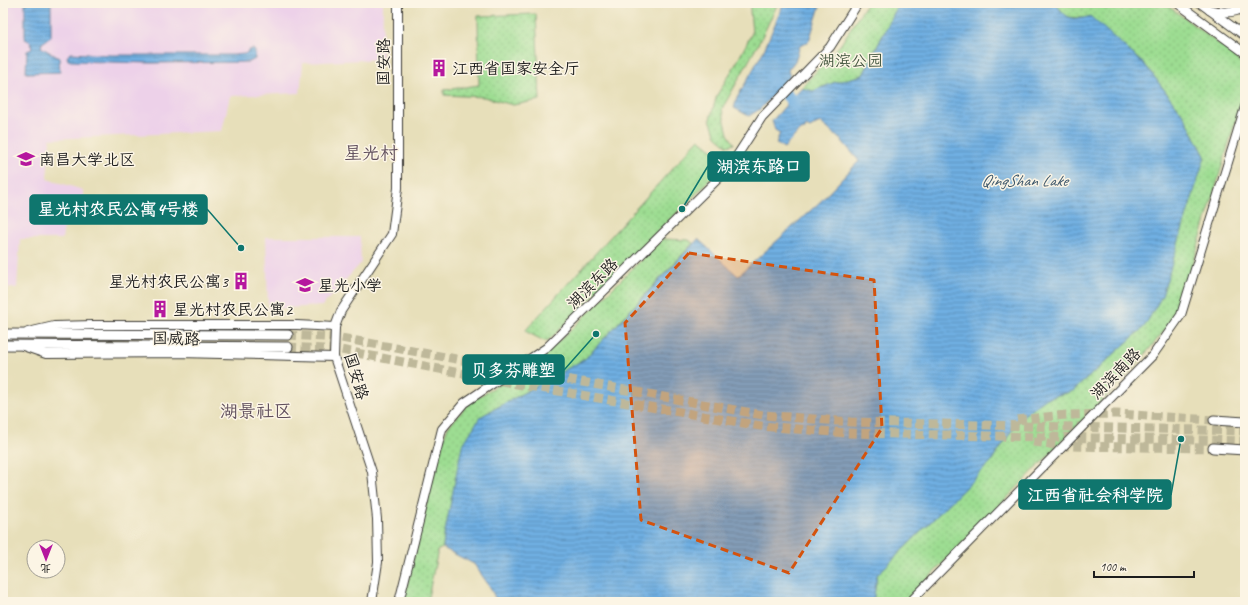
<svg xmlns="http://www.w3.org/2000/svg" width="1248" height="605" font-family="Caveat,'LXGW WenKai TC',sans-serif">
  <defs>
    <pattern id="park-dots" width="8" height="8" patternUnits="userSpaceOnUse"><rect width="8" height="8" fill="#9ddd92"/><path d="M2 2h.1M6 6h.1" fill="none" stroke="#87bd7d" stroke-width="1.8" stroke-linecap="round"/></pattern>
    <pattern id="water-rules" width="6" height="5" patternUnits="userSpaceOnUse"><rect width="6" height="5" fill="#6fafe2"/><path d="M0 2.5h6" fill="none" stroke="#5a8eb6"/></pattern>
  </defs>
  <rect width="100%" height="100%" fill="#fcf5e5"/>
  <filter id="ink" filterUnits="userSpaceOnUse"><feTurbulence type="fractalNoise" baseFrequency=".025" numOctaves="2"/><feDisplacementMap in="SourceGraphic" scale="8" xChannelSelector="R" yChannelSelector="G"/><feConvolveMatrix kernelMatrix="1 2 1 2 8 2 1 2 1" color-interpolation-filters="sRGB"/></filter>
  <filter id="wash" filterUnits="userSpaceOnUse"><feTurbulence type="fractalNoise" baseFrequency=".012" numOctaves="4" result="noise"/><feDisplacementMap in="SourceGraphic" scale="16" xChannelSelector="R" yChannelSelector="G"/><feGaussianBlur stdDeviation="0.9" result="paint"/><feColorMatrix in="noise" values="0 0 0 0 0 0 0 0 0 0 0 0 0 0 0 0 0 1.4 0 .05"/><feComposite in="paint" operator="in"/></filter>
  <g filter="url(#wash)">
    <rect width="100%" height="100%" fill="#e7dfba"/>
    <g fill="#edd1e9">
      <polygon points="3,3 383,3 382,59 303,63 300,93 230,96 222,131 50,139 47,179 83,190 83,197 94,203 91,221 65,221 62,239 20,239 17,288 3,287"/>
      <polygon points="266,237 360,237 361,263 322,306 268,309"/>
    </g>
    <g fill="url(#park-dots)" stroke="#5c7c57">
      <polygon points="753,3 778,3 761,39 722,109 728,134 734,144 728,146 716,136 710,119 717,95 737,62 752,33 750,10"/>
      <polygon points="867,3 899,3 863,75 833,83 813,91 801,88 841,44"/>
      <polygon points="1056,3 1164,3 1230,52 1242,64 1245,73 1245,89 1178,314 1133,369 905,602 873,602 877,575 991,462 1021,417 1047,398 1073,391 1144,327 1205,156 1184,116 1146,66 1083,18 1066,17"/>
      <polygon points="536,14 540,100 513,105 484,97 444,95 444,90 479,85 478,16"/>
      <polygon points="699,139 728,162 549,340 544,341 525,331"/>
      <polygon points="662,239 689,240 693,243 585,359 480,417 444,536 443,548 438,550 427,602 406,602 404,597 441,445 448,427 470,402 533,364 570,331"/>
    </g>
    <g fill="url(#water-rules)" stroke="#46667f">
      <polygon points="25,3 51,3 51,37 42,43 41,47 59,58 60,72 26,73 27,51 32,49 31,42 25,39"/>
      <polygon points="784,3 821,3 809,41 800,46 795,61 788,70 790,77 760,109 749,116 734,108 737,98 764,50"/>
      <path d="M 899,3 L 1056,3 C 1064,18 1074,22 1090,16 L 1146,66 L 1184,116 L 1205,156 L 1162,296 L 1144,327 L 1073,391 L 1047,398 L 1021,417 L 991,462 L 877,575 L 873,602 L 497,602 L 490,587 L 474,564 L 443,548 L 444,536 L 462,446 L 480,417 L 585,359 L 698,239 L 738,276 L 820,202 L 859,161 L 842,141 L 820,122 L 810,128 L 806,126 L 805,129 L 800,130 L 784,148 L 776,143 L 780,133 L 775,130 L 772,121 L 801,88 L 813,91 L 833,83 L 863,75 Z"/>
      <polygon points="253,49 255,51 255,59 249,62 151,63 71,61 68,60 67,57 70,53 111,55 234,55 245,54 249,50"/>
    </g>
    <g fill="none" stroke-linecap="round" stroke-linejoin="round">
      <polyline stroke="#6fafe2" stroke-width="12" points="772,76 771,78 795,104"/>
    </g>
  </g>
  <g filter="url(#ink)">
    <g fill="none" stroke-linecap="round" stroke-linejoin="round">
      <g stroke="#beb89a" stroke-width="9" stroke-dasharray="9 4.5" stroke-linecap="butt">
        <polyline points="288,335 341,338 763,415 851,422 1245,431"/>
        <polyline points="288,347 341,350 517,384 761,426 846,433 1245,441"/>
        <polyline points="1017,420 1066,415 1116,414 1214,420"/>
        <polyline points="1033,442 1065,446 1213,448"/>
      </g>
      <g stroke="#3a3934" stroke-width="10">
        <g id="secondary">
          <polyline points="1177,3 1245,53"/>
          <polyline points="1200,3 1245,36"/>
          <polyline points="28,332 54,326 93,325 297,325 335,327"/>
          <polyline points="23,346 46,354 180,353 334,357"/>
          <polyline points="372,602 378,562 377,519 372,472 334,357 335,327 341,311 392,234 398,188 398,3"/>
          <polyline points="399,602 442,429 464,403 546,348 729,168 762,117 830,47 858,3"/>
          <polyline points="910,602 1153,355 1181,315 1245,107"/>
        </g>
      </g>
      <g stroke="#3a3934" stroke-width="11">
        <g id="primary">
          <path d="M 1210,10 C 1222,13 1234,13 1245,7"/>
          <polyline points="3,334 288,335"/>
          <polyline points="3,345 288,347"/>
          <polyline points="1214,420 1245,422"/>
          <polyline points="1213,448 1245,450"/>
        </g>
      </g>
      <use href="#secondary" stroke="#fff" stroke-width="8"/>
      <use href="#primary" stroke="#fff" stroke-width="9"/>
    </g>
  </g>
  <path fill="#d4530e" fill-opacity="0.2" stroke="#d4530e" stroke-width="3" stroke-dasharray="8 5" stroke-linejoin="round" d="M 689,253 L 874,280 L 882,428 L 789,573 L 641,520 L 625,323 Z"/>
  <defs>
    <g id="building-bare" transform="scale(1.38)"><path d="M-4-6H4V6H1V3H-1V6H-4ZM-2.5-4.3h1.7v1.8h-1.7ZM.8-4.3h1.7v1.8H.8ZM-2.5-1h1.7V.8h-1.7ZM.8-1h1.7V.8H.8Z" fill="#b5179e" stroke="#fcf5e5" stroke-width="2.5" paint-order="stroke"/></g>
    <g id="university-bare" transform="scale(1.38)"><path d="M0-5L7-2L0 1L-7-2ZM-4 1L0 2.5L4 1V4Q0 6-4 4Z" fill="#b5179e" stroke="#fcf5e5" stroke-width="2.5" paint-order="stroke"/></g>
    <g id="school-bare" transform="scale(1.38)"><path d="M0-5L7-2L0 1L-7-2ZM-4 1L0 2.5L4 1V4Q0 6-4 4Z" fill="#b5179e" stroke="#fcf5e5" stroke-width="2.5" paint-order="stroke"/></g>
  </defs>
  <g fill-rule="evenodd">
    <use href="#building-bare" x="439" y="68"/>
    <use href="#university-bare" x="26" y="159"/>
    <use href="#building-bare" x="241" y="281"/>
    <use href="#school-bare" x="305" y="285"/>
    <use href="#building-bare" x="160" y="309"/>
  </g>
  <g text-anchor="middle" stroke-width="3" stroke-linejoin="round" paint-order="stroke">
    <g font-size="16" fill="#43563f" stroke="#fcf5e5">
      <text x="851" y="66">湖滨公园</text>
    </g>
    <g font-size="16" fill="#1c1c1c" stroke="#fcf5e5">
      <text transform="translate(383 62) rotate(-90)" y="6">国安路</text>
      <text transform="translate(592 283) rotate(-45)" y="6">湖滨东路</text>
      <text transform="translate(176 338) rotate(1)" y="6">国威路</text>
      <text transform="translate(1115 373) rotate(-46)" y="6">湖滨南路</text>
      <text transform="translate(357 376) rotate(73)" y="6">国安路</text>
    </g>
    <g font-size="16" fill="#1c1c1c" stroke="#fcf5e5" text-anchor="start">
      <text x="452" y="74">江西省国家安全厅</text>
      <text x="39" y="165">南昌大学北区</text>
      <text x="228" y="287" text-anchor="end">星光村农民公寓3</text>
      <text x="318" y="291">星光小学</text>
      <text x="173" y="315">星光村农民公寓2</text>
    </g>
    <g font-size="17" font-style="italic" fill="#3d576b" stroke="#fcf5e5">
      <text x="1024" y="186">QingShan Lake</text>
    </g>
    <g font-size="18" fill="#604f5d" stroke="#fcf5e5">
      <text x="371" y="159">星光村</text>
      <text x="256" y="417">湖景社区</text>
    </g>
  </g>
  <path fill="none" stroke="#0f766e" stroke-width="1.5" d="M682 209L708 166M241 248L207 209M596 334L564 370M1181 439L1171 495"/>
  <g fill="#0f766e" stroke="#fcf5e5" stroke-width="1.5">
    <circle cx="682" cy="209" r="4"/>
    <circle cx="241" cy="248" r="4"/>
    <circle cx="596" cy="334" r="4"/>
    <circle cx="1181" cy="439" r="4"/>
  </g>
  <g fill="#0f766e" stroke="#0f766e" stroke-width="1.5">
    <rect x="708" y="152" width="101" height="29" rx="4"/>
    <rect x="30" y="195" width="177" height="29" rx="4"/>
    <rect x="463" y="355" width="101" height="29" rx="4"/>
    <rect x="1019" y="480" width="152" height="29" rx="4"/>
  </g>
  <g font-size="17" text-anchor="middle" font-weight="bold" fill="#fff">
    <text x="759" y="172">湖滨东路口</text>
    <text x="118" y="215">星光村农民公寓4号楼</text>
    <text x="513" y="376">贝多芬雕塑</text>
    <text x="1095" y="501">江西省社会科学院</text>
  </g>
  <rect width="1248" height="605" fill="none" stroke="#fcf5e5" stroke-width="16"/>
  <g transform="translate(46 559) rotate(180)"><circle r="19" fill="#fcf5e5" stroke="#a29e95"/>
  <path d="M0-3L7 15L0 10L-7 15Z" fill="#b5179e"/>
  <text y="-6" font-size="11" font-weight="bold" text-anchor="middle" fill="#1c1c1c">北</text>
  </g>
  <path d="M1094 571v6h100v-6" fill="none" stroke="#1c1c1c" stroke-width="2"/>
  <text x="1100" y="571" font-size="12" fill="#1c1c1c" stroke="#fcf5e5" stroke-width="3" paint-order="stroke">100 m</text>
</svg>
